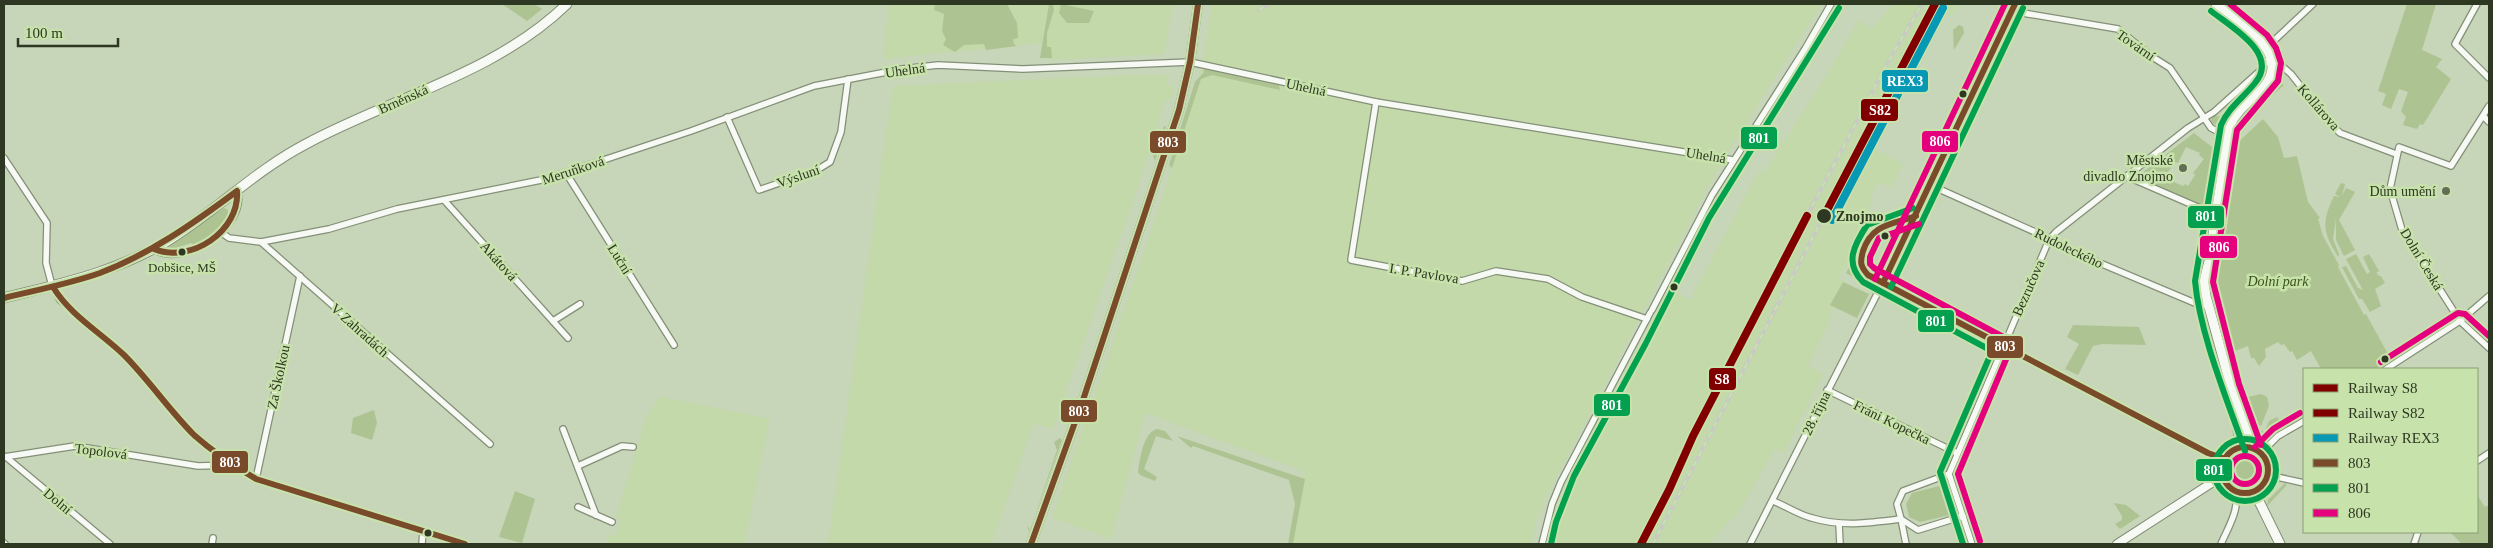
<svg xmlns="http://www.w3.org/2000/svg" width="2493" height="548" font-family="'Times New Roman',serif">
  <rect width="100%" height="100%" fill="#c7d5b8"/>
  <g fill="#c3d9aa">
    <polygon points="889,4 1173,4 1164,54 1055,60 1040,58 1042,43 883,59"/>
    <polygon points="1212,4 1821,4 1728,152 1703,196 1547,495 1536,521 1532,544 1293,544 1304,471 1145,413 1111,539 1052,517 1160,205 1200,78"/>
    <polygon points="1893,4 1960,4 1956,12 1945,17 1896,109 1892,107 1872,147 1903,165 1891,188 1882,183 1878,184 1870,198 1872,202 1857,230 1863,234 1839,279 1847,282 1833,306 1828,325 1808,365 1823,374 1783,454 1775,448 1740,510 1708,544 1550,544 1558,511 1671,291 1692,300 1695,290 1759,171 1764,173 1826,76 1859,20 1872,30"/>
    <polygon points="1133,75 1169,75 1167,84 1174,87 1172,99 1166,98 1134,198 1053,429 1034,423 991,544 828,544 893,86"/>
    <polygon points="663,397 770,419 744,544 607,544 609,536 616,535 620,520 616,517 646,418 659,398"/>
  </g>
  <g fill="#adc492" fill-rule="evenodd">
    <polygon points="502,4 534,4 542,9 527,21"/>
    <polygon points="935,4 1007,4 1017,23 1018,38 1013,39 1014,44 1017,46 986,50 984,44 964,45 955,52 943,45 946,39 942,31 944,14 934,10"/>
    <polygon points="1049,4 1053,4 1054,10 1047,33 1047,47 1051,47 1052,58 1040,58"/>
    <polygon points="1061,4 1094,11 1089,23 1067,23 1059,13"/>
    <polygon points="2407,4 2436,4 2422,50 2442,59 2436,67 2451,79 2423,125 2420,124 2417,129 2403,125 2406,117 2401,111 2408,92 2399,89 2391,109 2382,105 2386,94 2378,91"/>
    <polygon points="1959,25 1963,27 1964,33 1954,50 1953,30"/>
    <polygon points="1208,69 1279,85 1280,90 1212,75 1201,79 1172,168 1169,165 1195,82 1204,72 1203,70"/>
    <polygon points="2262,71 2265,73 2262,79 2234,106 2221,126 2214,124 2211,121 2214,113 2218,117 2260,79 2259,74"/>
    <polygon points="2276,82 2284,85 2238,125 2243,116"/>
    <polygon points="2263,119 2278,137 2284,158 2297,156 2308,202 2320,218 2318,219 2323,236 2339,265 2338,267 2364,315 2366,314 2388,354 2384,355 2382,359 2384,362 2390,359 2375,369 2321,369 2311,351 2297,360 2292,351 2290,352 2284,344 2281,345 2278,342 2265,349 2266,357 2259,366 2254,358 2251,358 2248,346 2232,352 2216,290 2235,145"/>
    <polygon points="1164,126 1166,127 1155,161 1153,155"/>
    <path d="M 2194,133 L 2217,151 L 2209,176 L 2205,206 L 2141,179 L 2139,175 ZM 2186,147 L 2200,153 L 2199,155 L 2204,159 L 2193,173 L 2195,175 L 2188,186 L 2185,184 L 2183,186 L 2174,182 L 2168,172 L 2175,162 L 2178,163 Z"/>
    <path d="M 2341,183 L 2345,184 L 2342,196 L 2346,188 L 2355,192 L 2339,220 L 2355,250 L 2344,256 L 2336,240 L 2336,219 L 2333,239 L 2339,254 L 2338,257 C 2323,232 2321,223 2334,196 L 2340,197 L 2335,194 Z"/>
    <path d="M 224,208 L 228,210 C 230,228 206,239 193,245 L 191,243 L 175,248 L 173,251 L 168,251 L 169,246 Z"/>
    <polygon points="2356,254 2367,274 2370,272 2363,257 2369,254 2379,271 2376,273 2379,275 2377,276 2381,276 2385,283 2375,289 2381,306 2370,312 2362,299 2359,299 2342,267 2346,266 2358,288 2363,290 2346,259"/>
    <polygon points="1854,258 1857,272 1865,283 1846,273"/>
    <polygon points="1843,282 1869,294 1857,318 1830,305"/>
    <polygon points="2073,325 2139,327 2146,345 2102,344 2093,346 2078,375 2065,369 2079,344 2067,337"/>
    <polygon points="2261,394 2267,397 2269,406 2261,426 2250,422 2243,398"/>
    <polygon points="374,410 377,423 372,440 351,433 353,418"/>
    <polygon points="2277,417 2279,420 2284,417 2288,424 2276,432 2266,428 2269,421"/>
    <polygon points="2254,428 2273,435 2274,436 2265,438 2248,430"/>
    <path d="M 1157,429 L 1165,431 L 1173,441 L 1156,436 L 1144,469 L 1157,477 L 1155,481 L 1140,475 L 1138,472 C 1140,459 1143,433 1157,429 Z"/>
    <polygon points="1177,436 1305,479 1293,544 1288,544 1295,504 1289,480 1193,446 1191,448"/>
    <polygon points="1060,438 1062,440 1029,532 1027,525 1030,530 1057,450 1054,442"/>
    <circle cx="2245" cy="470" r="18"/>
    <polygon points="2285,483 2287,484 2285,487 2267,506 2268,500"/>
    <polygon points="1943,485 1947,489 1953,510 1950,515 1920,522 1909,517 1906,504 1912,493"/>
    <polygon points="515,491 535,499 522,543 499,537"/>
    <polygon points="2477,495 2485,507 2489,505 2489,544 2462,544 2450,532 2477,532"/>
    <polygon points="2114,503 2126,505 2140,516 2120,529 2115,524 2122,520 2122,516"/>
  </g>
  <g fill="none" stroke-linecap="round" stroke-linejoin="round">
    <g stroke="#848f78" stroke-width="8">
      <g id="street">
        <polyline points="2477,4 2455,44 2489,78"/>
        <polyline points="2011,11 2118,29 2151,56 2170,68 2211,128 2227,136"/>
        <polyline points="2266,48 2313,4"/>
        <polyline points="2273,63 2283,67 2291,74 2328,121 2340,133 2396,154"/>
        <polyline points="1376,102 1351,260 1462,281 1496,271 1548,279 1582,297 1647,319"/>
        <polyline points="2489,106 2451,166 2399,147 2390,189 2402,230 2460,321 2489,348"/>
        <polyline points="727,117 759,190 817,170 830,162 841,132 848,79"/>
        <polyline points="2484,117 2489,122"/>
        <polyline points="1928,141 1936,152 1943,156"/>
        <polyline points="4,158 47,223 46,263 51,282 60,300 114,346 137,368 187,428 222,458 256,479 465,544"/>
        <polyline points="566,173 674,345"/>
        <polyline points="2126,176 2216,215"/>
        <polyline points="1930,185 2044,236 2057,245 2202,306 2209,305"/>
        <polyline points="444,200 568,338"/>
        <polyline points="222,233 229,238 261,242 490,444"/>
        <polyline points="261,242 329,229 397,209 546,179 691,131 814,86 902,69 938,65 1023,69 1190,62 1376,102 1733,160"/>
        <path d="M 154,249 C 180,269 249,226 237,191"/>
        <polyline points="1883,283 2208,453 2225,459"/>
        <polyline points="1652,310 1712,195 1805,49 1831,4"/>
        <polyline points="553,321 580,304"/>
        <polyline points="2386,369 2460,321 2489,296"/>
        <polyline points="1827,390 1957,453"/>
        <polyline points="563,429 596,515"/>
        <polyline points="2261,453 2278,436 2304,421"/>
        <polyline points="4,457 75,446 198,466 233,465"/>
        <polyline points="6,457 110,544"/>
        <polyline points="2477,461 2489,453"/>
        <polyline points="578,466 622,446 633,447"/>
        <polyline points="1949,474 2049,240 2056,232 2188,128 2214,112 2262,69 2270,57"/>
        <polyline points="1949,474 1903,491 1897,504 1901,519 1918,530 1963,516"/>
        <polyline points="1949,474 1972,544"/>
        <polyline points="2268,475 2304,483"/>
        <polyline points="256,479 300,276"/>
        <path d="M 1773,501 C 1786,506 1799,515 1812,518 C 1842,527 1870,523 1901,519 L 1906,544"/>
        <polyline points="578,507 612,522"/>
        <polyline points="1839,524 1840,544"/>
        <polyline points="4,543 5,544"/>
        <polyline points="212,544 213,538"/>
        <polyline points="422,544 423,531"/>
        <polyline points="1542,544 1552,504 1561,482 1650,313"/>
        <polyline points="1750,544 1904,241 2015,4"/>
        <path d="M 2221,544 C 2227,529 2244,504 2232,488"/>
        <polyline points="2414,544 2418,532"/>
      </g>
    </g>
    <g stroke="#848f78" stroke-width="10">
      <g id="secondary">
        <polyline points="1031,544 1083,400 1179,110 1190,62 1198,4"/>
        <polyline points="2117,544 2210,484 2224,477"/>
      </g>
    </g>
    <g stroke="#848f78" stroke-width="11">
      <g id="primary">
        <path d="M 2216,4 C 2240,24 2295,54 2262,89 C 2250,101 2236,111 2229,127 L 2209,261 L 2204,281 L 2206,296 L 2231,387 L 2236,397 L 2253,448"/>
        <path d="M 4,298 C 59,284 113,273 164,243 C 213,214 254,171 306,144 C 393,97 495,74 567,4"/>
        <polyline points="2230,392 2239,435 2240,448"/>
        <circle cx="2245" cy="470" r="23"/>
        <polyline points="2254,491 2280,544"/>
      </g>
    </g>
    <use href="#street" stroke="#f7f9f4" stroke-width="5.5"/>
    <use href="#secondary" stroke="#f7f9f4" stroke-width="8"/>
    <use href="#primary" stroke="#f7f9f4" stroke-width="9"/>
    <g stroke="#c7cbc2" stroke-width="4">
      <g id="rail">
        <polyline points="1259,10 1269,4"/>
        <polyline points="1807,216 1888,62 1922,4"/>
        <polyline points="1653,544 1824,216"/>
      </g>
    </g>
    <use href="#rail" stroke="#c8e2ab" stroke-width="2" stroke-dasharray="5.5" stroke-linecap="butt"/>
    <g stroke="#c8e2ab" stroke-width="10">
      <g id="bus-1">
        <path d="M 1916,216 C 1891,225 1872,224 1863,251 C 1860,262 1860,266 1868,275 L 2208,453 L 2225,459"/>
        <polyline points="1883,283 2015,4"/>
        <path d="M 53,287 C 71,316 100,332 124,355 C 149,380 169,410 194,435 C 213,452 234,466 256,479 L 465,544"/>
        <path d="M 4,298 C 36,290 69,284 100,273 C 150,254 194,223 237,191 C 240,231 191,264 154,249"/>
        <circle cx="2245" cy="470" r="23"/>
        <polyline points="1031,544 1083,400 1179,110 1190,62 1198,4"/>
      </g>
    </g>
    <g stroke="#c8e2ab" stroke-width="10">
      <g id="bus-2">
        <path d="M 2211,11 C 2231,27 2280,54 2255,83 C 2243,98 2229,107 2221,125 L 2195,281 C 2200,335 2227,399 2245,451"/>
        <path d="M 1913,208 L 1867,225 C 1854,245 1844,263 1863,282 L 1992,351 L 1940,472 L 1963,544"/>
        <polyline points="1891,287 2023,8"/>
        <circle cx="2245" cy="470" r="31"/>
        <polyline points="1551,544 1556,522 1574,476 1646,343 1709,218 1839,8"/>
      </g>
    </g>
    <g stroke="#c8e2ab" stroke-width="10">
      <g id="bus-3">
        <polyline points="2230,4 2267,35 2276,48 2281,63 2278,81 2237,130 2213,282 2239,384 2261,445"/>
        <polyline points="1919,224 1879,238 1870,257 1870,264 1874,268 2007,339 2012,345 1958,474 1980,541"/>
        <polyline points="1875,279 2005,4"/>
        <polyline points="2381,362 2458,313 2465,314 2489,336"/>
        <polyline points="2255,447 2273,429 2300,413"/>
        <circle cx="2245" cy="470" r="14"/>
      </g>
    </g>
    <use href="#bus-1" stroke="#7a4b2a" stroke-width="6"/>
    <use href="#bus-2" stroke="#02a04f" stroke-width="6"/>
    <use href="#bus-3" stroke="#e5007d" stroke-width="6"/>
    <g stroke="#c8e2ab" stroke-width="11">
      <polyline id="rail-1" points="1641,544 1669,490 1693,436 1807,216"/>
    </g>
    <g stroke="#c8e2ab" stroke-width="11">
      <polyline id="rail-2" points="1824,216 1935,4"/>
    </g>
    <g stroke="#c8e2ab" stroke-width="11">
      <polyline id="rail-3" points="1832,220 1943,8"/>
    </g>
    <use href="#rail-1" stroke="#800000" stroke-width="8"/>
    <use href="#rail-2" stroke="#800000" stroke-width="8"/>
    <use href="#rail-3" stroke="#0798b4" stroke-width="8"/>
  </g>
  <g fill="#2d3721" stroke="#c8e2ab" stroke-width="2">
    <circle cx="1963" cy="94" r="4.5"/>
    <circle cx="1824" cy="216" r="8"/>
    <circle cx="1885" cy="236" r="4.5"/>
    <circle cx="182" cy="252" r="4.5"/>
    <circle cx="1674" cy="287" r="4.5"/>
    <circle cx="2385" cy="359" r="4.5"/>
    <circle cx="428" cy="533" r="4.5"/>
  </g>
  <g fill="#636e56" stroke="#c8e2ab" stroke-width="2">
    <circle cx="2183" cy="168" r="5"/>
    <circle cx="2446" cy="191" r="5"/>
  </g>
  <g text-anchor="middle" stroke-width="5" stroke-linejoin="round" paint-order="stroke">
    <g font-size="13" fill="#2d3721" stroke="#c8e2ab">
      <text x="182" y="272">Dobšice, MŠ</text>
    </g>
    <g font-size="14" fill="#2d3721" stroke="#c8e2ab">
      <text transform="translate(2136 45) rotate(35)" y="5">Tovární</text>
      <text transform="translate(905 70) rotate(-8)" y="5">Uhelná</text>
      <text transform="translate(1306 87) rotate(12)" y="5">Uhelná</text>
      <text transform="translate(403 99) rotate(-24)" y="5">Brněnská</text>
      <text transform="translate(2319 107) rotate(49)" y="5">Kollárova</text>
      <text transform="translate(1706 155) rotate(9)" y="5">Uhelná</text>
      <text transform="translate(573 170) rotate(-18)" y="5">Meruňková</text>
      <text transform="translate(798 176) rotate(-19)" y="5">Výsluní</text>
      <text transform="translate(2069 248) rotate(26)" y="5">Rudoleckého</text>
      <text transform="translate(620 259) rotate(58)" y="5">Luční</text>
      <text transform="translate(2422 259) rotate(59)" y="5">Dolní Česká</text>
      <text transform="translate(499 261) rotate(48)" y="5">Akátová</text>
      <text transform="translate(1424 273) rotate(9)" y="5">I. P. Pavlova</text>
      <text transform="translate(2028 288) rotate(-66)" y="5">Bezručova</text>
      <text transform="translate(360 330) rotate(42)" y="5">V Zahradách</text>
      <text transform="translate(278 377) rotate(-78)" y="5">Za Školkou</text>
      <text transform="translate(1816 413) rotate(-64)" y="5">28. října</text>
      <text transform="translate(1892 422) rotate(26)" y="5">Fráni Kopečka</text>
      <text transform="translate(101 451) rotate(7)" y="5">Topolová</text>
      <text transform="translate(58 501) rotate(40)" y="5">Dolní</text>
    </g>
    <g font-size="14" fill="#2d3721" stroke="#c8e2ab" text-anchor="end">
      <text x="2173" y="165">Městské<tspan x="2173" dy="16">divadlo Znojmo</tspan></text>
      <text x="2436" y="196">Dům umění</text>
    </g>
    <g font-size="14" font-weight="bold" fill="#2d3721" stroke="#c8e2ab" text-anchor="start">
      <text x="1836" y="221">Znojmo</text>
    </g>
    <g font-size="14" font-style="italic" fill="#3b5218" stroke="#c8e2ab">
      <text x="2278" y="286">Dolní park</text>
    </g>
  </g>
  <g stroke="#c8e2ab" stroke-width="2">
    <rect x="1881" y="69" width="48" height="24" rx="5" fill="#0798b4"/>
    <rect x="1860" y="98" width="39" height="24" rx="5" fill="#800000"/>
    <rect x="1740" y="126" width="38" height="24" rx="5" fill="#02a04f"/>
    <rect x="1921" y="130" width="38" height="23" rx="5" fill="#e5007d"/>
    <rect x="1149" y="130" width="38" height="24" rx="5" fill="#7a4b2a"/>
    <rect x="2187" y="205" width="38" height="24" rx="5" fill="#02a04f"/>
    <rect x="2199" y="235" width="39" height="24" rx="5" fill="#e5007d"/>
    <rect x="1917" y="309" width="38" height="24" rx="5" fill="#02a04f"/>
    <rect x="1986" y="335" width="38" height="24" rx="5" fill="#7a4b2a"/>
    <rect x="1708" y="367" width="29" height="24" rx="5" fill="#800000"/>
    <rect x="1593" y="393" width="38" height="24" rx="5" fill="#02a04f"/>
    <rect x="1060" y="399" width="38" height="24" rx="5" fill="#7a4b2a"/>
    <rect x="211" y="450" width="38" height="24" rx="5" fill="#7a4b2a"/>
    <rect x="2195" y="458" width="38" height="24" rx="5" fill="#02a04f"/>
  </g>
  <g font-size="14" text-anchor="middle" font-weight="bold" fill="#fff">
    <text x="1905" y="86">REX3</text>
    <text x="1880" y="115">S82</text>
    <text x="1759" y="143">801</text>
    <text x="1940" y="146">806</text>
    <text x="1168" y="147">803</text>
    <text x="2206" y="221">801</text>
    <text x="2219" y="252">806</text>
    <text x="1936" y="326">801</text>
    <text x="2005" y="351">803</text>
    <text x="1722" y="384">S8</text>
    <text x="1612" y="410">801</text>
    <text x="1079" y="416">803</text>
    <text x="230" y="467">803</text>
    <text x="2214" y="475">801</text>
  </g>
  <rect width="2493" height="548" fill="none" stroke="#2d3721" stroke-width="10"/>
  <rect x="2303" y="368" width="175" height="165" fill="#c8e2ab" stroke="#8a9e74"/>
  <rect x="2313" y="384" width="25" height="8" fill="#800000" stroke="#8a9e74"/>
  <text x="2348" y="393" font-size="15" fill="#2d3721">Railway S8</text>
  <rect x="2313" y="409" width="25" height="8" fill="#800000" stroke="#8a9e74"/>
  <text x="2348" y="418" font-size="15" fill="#2d3721">Railway S82</text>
  <rect x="2313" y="434" width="25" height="8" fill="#0798b4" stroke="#8a9e74"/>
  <text x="2348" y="443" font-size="15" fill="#2d3721">Railway REX3</text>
  <rect x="2313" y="459" width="25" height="8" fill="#7a4b2a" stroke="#8a9e74"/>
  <text x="2348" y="468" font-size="15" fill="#2d3721">803</text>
  <rect x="2313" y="484" width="25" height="8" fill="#02a04f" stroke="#8a9e74"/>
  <text x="2348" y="493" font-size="15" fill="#2d3721">801</text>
  <rect x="2313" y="509" width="25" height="8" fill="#e5007d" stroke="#8a9e74"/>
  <text x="2348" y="518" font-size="15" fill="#2d3721">806</text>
  <path d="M18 38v8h100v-8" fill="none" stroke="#2d3721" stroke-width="2.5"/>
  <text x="25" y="38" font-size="15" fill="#2d3721" stroke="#c8e2ab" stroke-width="4" paint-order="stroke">100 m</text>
</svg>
